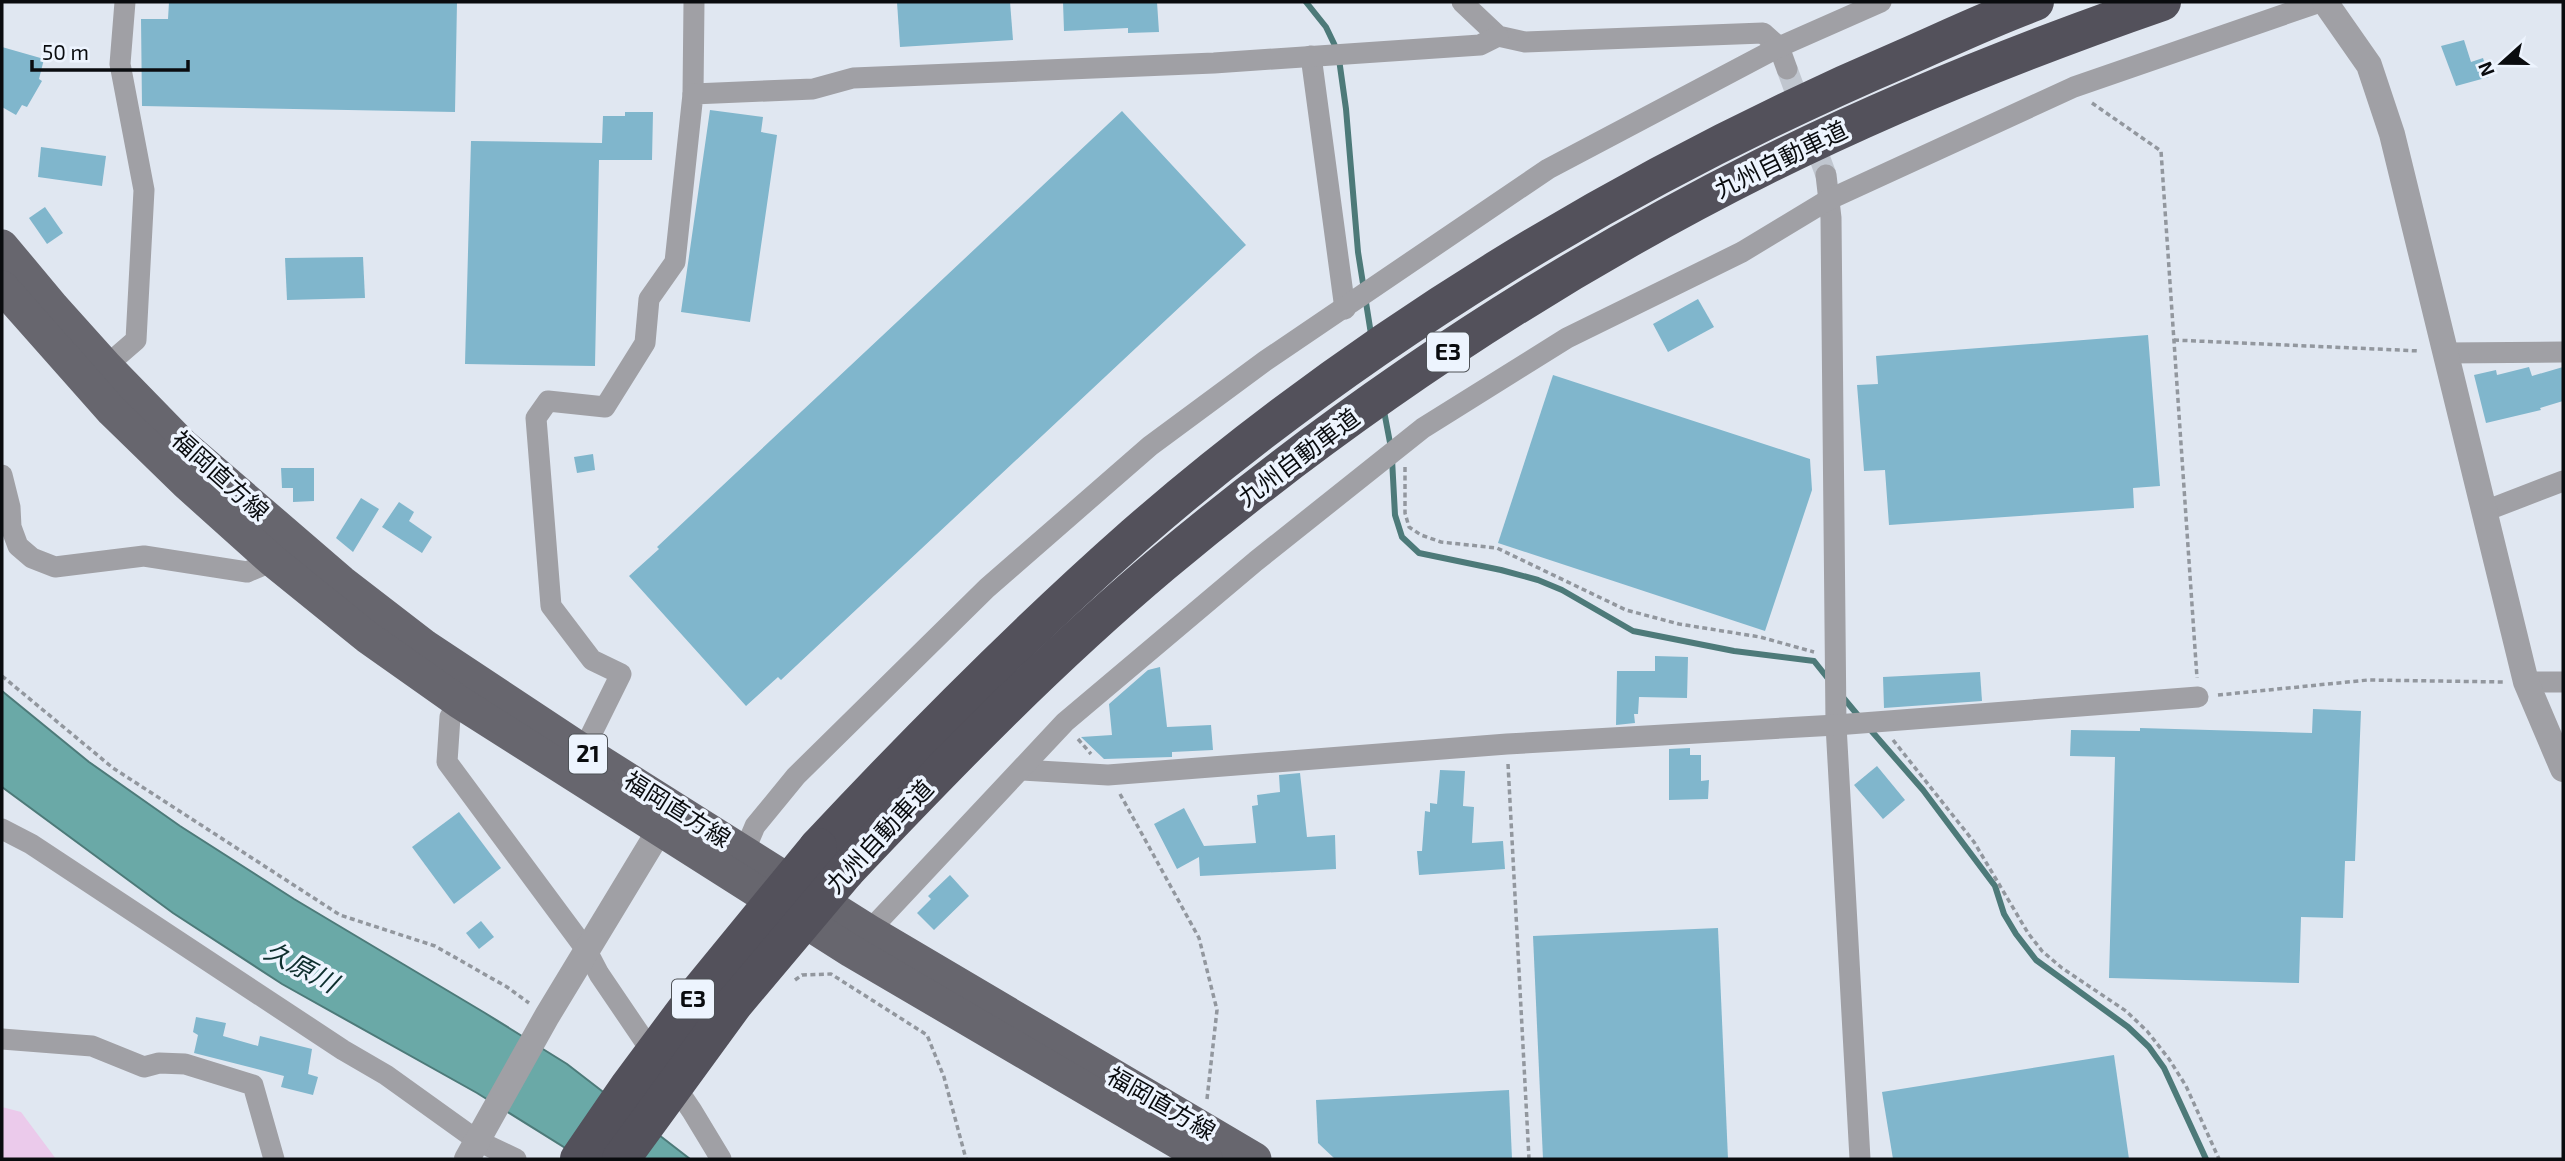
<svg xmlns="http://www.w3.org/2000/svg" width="2565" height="1161" font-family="'Exo 2','Noto Sans JP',sans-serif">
  <rect width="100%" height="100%" fill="#e0e7f1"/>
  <polygon fill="#ebcaeb" points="2,1107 21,1112 56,1159 2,1159"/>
  <polygon fill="#6aa9a7" stroke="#4d7a79" stroke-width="2" points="2,691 89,762 180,826 294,899 485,1013 567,1064 690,1159 583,1159 477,1093 282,984 173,913 2,787"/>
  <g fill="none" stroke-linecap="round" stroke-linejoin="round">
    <g stroke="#4d7a79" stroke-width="6">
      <polyline points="1306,2 1326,27 1338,52 1346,109 1358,252 1371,334"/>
      <polyline points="1384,411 1391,448"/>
      <polyline points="1392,459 1395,515 1402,537 1419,553 1501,570 1538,580 1562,590 1633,631 1734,651 1814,661 1830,681"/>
      <polyline points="1841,695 1861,719"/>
      <polyline points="1868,727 1923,790 1995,886 2004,914 2016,934 2036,960 2128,1027 2149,1047 2164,1068 2206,1159"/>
    </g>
  </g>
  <g fill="#80b6cc">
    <polygon points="169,2 457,2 455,112 142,106 141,19 168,19"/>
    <polygon points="897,2 1010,2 1013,40 900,47"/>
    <polygon points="1063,2 1157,2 1159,32 1128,33 1128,28 1064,31"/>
    <polygon points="2464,40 2471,62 2483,58 2489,77 2456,86 2441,46"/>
    <polygon points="2,47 44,59 39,79 42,81 27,107 22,105 16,115 2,107"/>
    <polygon points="710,110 763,117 761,132 777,135 750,322 681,312"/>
    <polygon points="1122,111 1246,245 781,680 778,677 746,706 629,576 659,549 657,547"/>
    <polygon points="625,112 653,112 652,160 599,160 595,366 465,364 471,141 602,143 603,116 625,116"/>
    <polygon points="41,147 106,156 102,186 38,177"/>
    <polygon points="45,207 63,233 47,244 29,218"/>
    <polygon points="363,257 365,298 287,300 285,258"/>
    <polygon points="1698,299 1714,327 1668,352 1653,324"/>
    <polygon points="2148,335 2160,486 2133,488 2134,508 1889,525 1885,470 1864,471 1857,385 1878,384 1876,356"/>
    <polygon points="2529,367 2532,376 2563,367 2563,401 2540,408 2541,410 2486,423 2474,375 2496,370 2497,375"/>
    <polygon points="1553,375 1810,459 1812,490 1765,631 1498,543"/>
    <polygon points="593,454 595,470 577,473 574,457"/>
    <polygon points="281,468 314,468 314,501 293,502 293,488 282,488"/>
    <polygon points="361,498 379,509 353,552 336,538"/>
    <polygon points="399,502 414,512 409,521 432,537 422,553 382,527"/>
    <polygon points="1655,656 1688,657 1687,698 1639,697 1638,714 1634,714 1635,723 1616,725 1617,671 1655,671"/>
    <polygon points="1160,667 1167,727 1211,725 1213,750 1172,752 1172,757 1104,759 1081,737 1112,735 1109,704 1148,670"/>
    <polygon points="1980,672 1982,701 1884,708 1883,677"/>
    <polygon points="2313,709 2361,711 2355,861 2345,861 2343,918 2301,917 2299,983 2109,978 2115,757 2070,756 2071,730 2140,731 2140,728 2312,733"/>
    <polygon points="1690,748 1690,755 1701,755 1701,781 1709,780 1708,799 1669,800 1669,749"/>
    <polygon points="1877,766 1905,800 1883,819 1854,785"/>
    <polygon points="1440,770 1465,771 1463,806 1474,807 1472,843 1503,841 1505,869 1419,875 1417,851 1422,851 1425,811 1430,812 1430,803 1437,804"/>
    <polygon points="1300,773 1307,837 1335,835 1336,869 1200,876 1199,857 1177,869 1154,824 1184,808 1204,846 1256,843 1252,806 1258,805 1257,795 1280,792 1279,775"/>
    <polygon points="459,812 501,868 454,904 412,847"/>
    <polygon points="950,875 969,896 934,930 917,913 931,899 928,896"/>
    <polygon points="481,921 494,937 479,949 466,933"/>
    <polygon points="1718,928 1728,1159 1543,1159 1533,936"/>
    <polygon points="196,1017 226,1023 223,1036 258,1046 260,1036 312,1049 308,1074 318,1077 313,1095 281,1087 284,1076 194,1053 198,1035 193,1032"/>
    <polygon points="2114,1055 2129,1159 1893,1159 1882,1092"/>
    <polygon points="1509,1090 1512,1159 1335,1159 1318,1143 1316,1100"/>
  </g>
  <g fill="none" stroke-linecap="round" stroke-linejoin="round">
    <polyline stroke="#c0c6cf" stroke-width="21" stroke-dasharray="21 10" stroke-linecap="butt" points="1787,69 1826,175"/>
    <g stroke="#92979e" stroke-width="3.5" stroke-dasharray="5 3.5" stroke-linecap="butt">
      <polyline points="2092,103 2161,151 2197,678"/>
      <polyline points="2174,340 2420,351"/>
      <polyline points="1405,467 1405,513 1409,527 1421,535 1441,542 1497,548 1626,610 1679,624 1760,637 1814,652"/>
      <polyline points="2,676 113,768 340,915 435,946 507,987 529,1003"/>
      <polyline points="2218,695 2368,680 2503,682"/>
      <polyline points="1078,739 1091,754"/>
      <polyline points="1893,740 1974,842 2028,933 2042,951 2062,968 2126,1011 2147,1031 2169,1059 2186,1086 2219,1159"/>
      <polyline points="1508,764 1529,1159"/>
      <polyline points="1120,794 1199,938 1217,1010 1207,1099"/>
      <polyline points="795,980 802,975 831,974 927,1035 944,1077 966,1159"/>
    </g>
    <g stroke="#a0a0a5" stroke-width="21">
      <polyline points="1462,2 1498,36 1525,42 1763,33 1779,47 1787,69"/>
      <polyline points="1311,56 1345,309"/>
      <polyline points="693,94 694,2"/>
      <polyline points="1826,175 1831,218 1836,725 1860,1159"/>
      <polyline points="2445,353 2563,352"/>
      <polyline points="106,366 136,340 144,190 120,64 125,2"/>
      <polyline points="2,475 10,507 11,527 18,546 32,558 55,567 144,556 247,572 273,561"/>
      <polyline points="2485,511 2563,481"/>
      <polyline points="2526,682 2563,682"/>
      <polyline points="459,702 450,717 447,762 587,951 599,974 692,1111 721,1159"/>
      <polyline points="578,761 621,674 592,660 551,606 536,418 548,401 605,407 645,343 649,299 675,262 693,94 813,89 853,78 1214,63 1480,45 1498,36"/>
      <polyline points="1022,770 1108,775 1507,744 1836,725 2198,697"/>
      <polyline points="2,829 31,844 343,1050 386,1075 478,1141 516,1159"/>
      <polyline points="744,852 755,826 796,776 987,588 1150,446 1265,361 1548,169 1779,47 1881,2"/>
      <polyline points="869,931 1065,722 1256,561 1423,428 1567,338 1742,252 1828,200 2074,87 2320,2"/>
      <polyline points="2,1039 92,1046 144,1067 159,1063 185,1064 253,1085 274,1159"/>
    </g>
    <g stroke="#a0a0a5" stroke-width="26">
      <polyline points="2325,2 2369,65 2392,134 2526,682 2563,769"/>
      <polyline points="467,1159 547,1016 670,813"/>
    </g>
    <g stroke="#67666e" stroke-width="33">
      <polyline points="2,246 53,307 106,366 183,445 342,582 425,646 582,750 869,931 1255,1159"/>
      <polyline points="2,287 112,411 186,483 273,561 367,637 459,702 851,951 1206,1159"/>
    </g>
    <g stroke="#53515b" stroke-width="38">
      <path d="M 818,847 C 919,739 1023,634 1134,536 C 1361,338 1628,176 1904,58 C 1947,39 1991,18 2035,2"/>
      <path d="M 846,871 C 946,765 1049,659 1162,564 C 1345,411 1549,274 1763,167 C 1892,103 2026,49 2162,2"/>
    </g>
    <g stroke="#53515b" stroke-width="38">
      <polyline points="579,1159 629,1086 699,992 818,847"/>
      <polyline points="621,1159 734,1004 846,871"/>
    </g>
  </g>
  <g text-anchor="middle" stroke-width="7" stroke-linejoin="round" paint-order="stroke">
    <g fill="#edf4fe" stroke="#4e5257" stroke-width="2">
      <rect x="1427" y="332.5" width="42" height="39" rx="5"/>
      <rect x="569" y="734.5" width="38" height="39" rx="5"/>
      <rect x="672" y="979.5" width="42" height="39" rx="5"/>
    </g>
    <g font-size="23" font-weight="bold" fill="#0a0c0f">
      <text x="1448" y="360">E3</text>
      <text x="588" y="762">21</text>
      <text x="693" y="1007">E3</text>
    </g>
    <g font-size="24" fill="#0a0c0f" stroke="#edf4fe">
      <text transform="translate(1781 160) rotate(-26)" y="8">九州自動車道</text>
      <text transform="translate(1299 458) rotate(-37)" y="8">九州自動車道</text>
      <text transform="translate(220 476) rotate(42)" y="8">福岡直方線</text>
      <text transform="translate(677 810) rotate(32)" y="8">福岡直方線</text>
      <text transform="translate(880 837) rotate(-47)" y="8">九州自動車道</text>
      <text transform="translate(1161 1104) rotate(30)" y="8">福岡直方線</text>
    </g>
    <g font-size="26" font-style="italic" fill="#0e2f2e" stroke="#edf4fe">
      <text transform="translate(301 967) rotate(28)" y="9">久原川</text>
    </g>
  </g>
  <rect width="2565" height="1161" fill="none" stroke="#0a0c0f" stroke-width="7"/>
  <g transform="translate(2502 63) rotate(249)" stroke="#edf4fe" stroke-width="5" paint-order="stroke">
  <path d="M0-5L12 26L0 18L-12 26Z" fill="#0a0c0f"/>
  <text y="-10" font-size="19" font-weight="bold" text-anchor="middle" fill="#0a0c0f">N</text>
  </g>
  <path d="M32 60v10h156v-10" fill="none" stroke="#0a0c0f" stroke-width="3.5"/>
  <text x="42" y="60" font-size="21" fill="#0a0c0f" stroke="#edf4fe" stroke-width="5" paint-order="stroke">50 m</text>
</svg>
